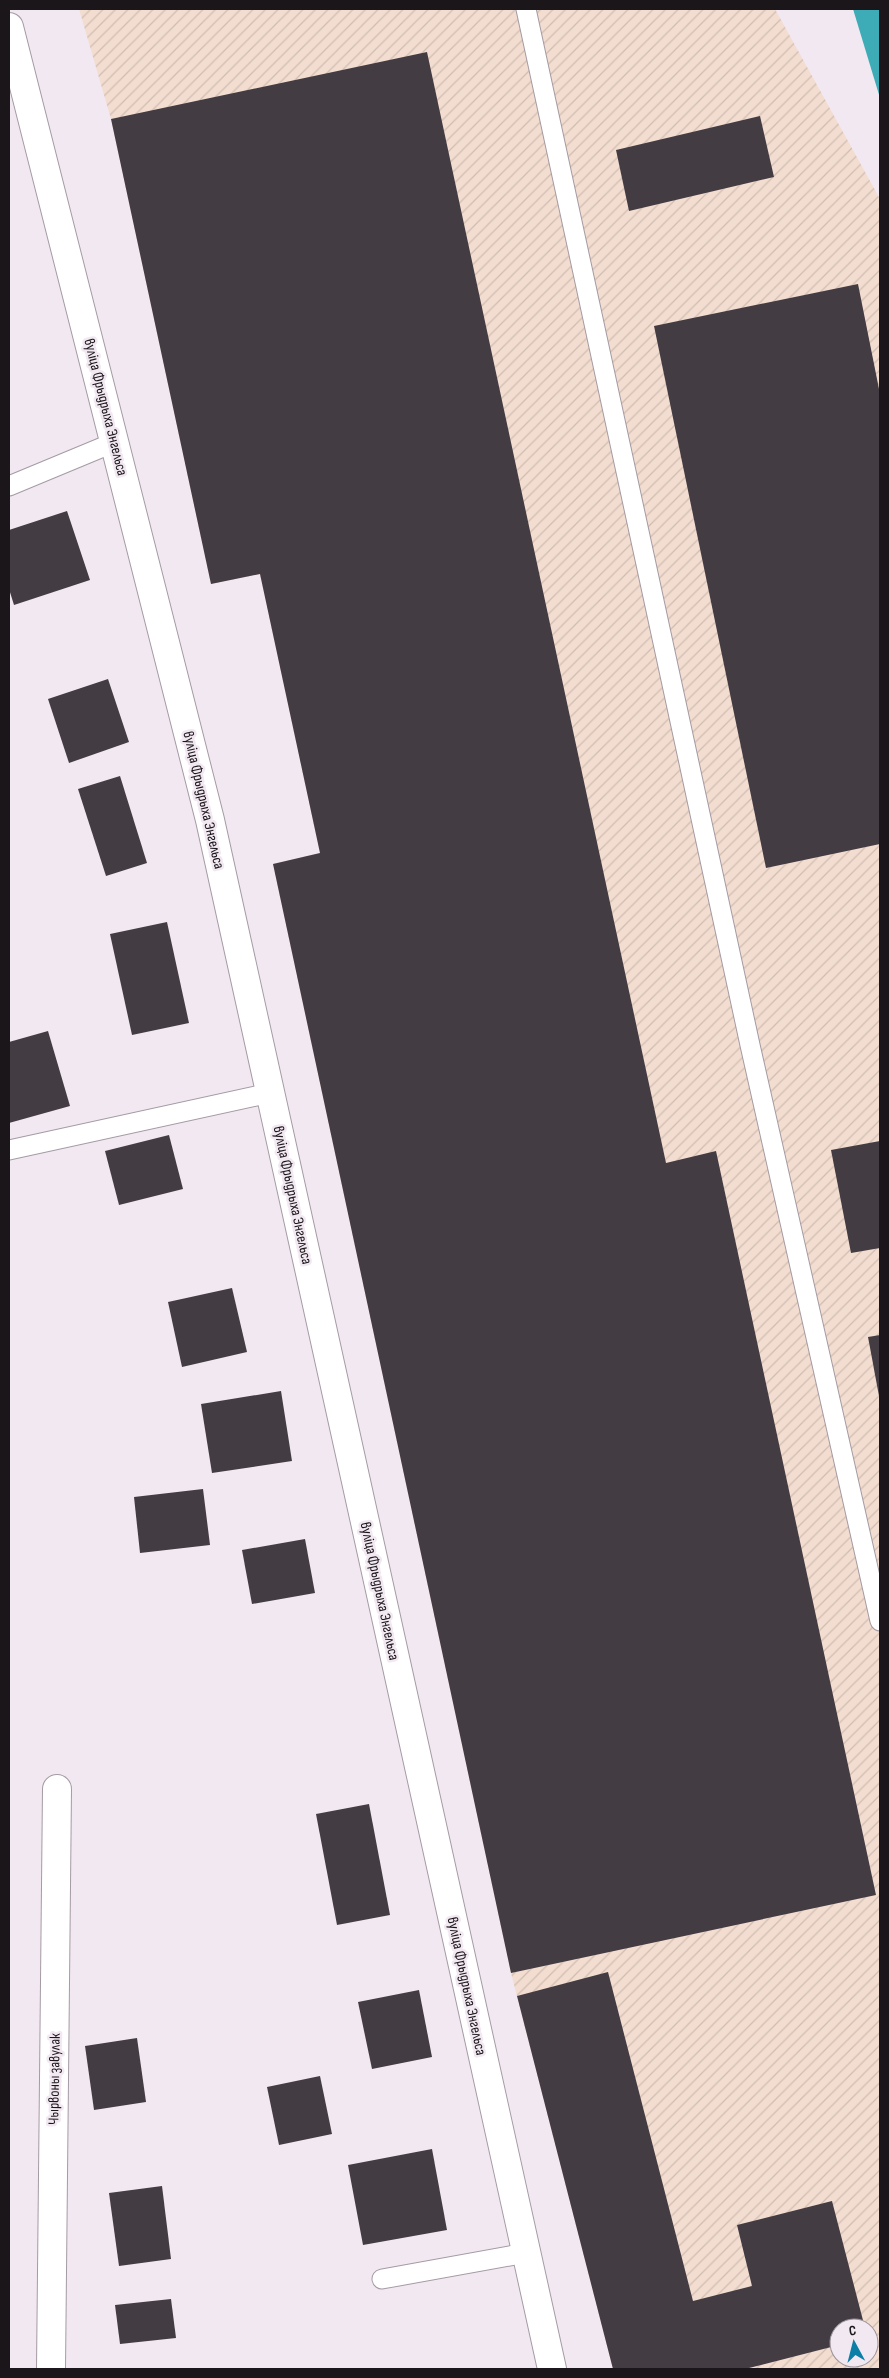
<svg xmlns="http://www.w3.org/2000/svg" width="889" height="2378" font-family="'Sofia Sans Condensed',sans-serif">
  <defs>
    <pattern id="industrial-furrows" width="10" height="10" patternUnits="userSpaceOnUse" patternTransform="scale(1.25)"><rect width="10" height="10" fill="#f3ddd0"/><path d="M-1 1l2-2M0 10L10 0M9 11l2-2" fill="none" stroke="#d0bdb2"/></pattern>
  </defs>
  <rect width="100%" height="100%" fill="#f2e8f1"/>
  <path fill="url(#industrial-furrows)" fill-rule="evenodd" d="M 79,9 L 775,9 L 880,199 L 880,2369 L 613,2369 L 511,1973 L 273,864 L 320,853 L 260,574 L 211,584 L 111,119 ZM 839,2328 L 869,2328 L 869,2358 L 839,2358 Z"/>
  <polygon fill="#3dacb7" points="853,9 880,9 880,98"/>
  <g fill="#443c43">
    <polygon points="427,52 666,1163 716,1151 876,1895 511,1973 273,864 320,853 260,574 211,584 111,119"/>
    <polygon points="760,116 774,177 629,211 616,150"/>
    <polygon points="858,284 880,394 880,844 766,868 654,326"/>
    <polygon points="67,511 90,580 14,605 9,589 9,530"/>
    <polygon points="108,679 129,742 69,763 48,699"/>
    <polygon points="120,776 147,863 106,876 78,789"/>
    <polygon points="167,922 189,1023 132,1035 110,934"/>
    <polygon points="48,1031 70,1106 9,1123 9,1042"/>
    <polygon points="169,1135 183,1189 119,1205 105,1151"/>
    <polygon points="880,1141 880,1248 851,1253 831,1150"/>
    <polygon points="232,1288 247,1352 182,1367 168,1302"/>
    <polygon points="880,1335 880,1396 879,1396 868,1337"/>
    <polygon points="281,1391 292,1461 212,1473 201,1404"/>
    <polygon points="203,1489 210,1545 140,1553 134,1497"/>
    <polygon points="305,1539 315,1593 252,1604 242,1550"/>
    <polygon points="369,1804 390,1915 337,1925 316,1814"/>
    <polygon points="608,1972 693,2301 752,2286 737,2225 832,2201 865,2328 839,2328 839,2345 745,2369 613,2369 517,1996"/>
    <polygon points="419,1990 432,2057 372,2069 358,2002"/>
    <polygon points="137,2038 146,2102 94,2110 85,2046"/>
    <polygon points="320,2076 332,2134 279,2145 267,2087"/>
    <polygon points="432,2149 447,2230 363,2245 348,2165"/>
    <polygon points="162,2186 171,2259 119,2266 109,2193"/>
    <polygon points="171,2299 176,2338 120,2344 115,2305"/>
  </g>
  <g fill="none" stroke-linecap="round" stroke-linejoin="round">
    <g stroke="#a49ba3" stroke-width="21">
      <g id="service">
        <polyline points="526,9 750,1045 880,1621"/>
        <polyline points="9,486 115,442"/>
        <polyline points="9,1150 270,1093"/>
        <polyline points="382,2279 526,2253"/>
      </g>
    </g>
    <g stroke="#a49ba3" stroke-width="30">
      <polyline id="minor" points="51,2369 57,1789"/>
    </g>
    <g stroke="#a49ba3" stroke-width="30">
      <polyline id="tertiary" points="9,27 210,820 552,2369"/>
    </g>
    <use href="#service" stroke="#fff" stroke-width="19"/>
    <use href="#minor" stroke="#fff" stroke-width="28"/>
    <use href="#tertiary" stroke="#fff" stroke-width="28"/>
  </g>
  <g text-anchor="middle" stroke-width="5" stroke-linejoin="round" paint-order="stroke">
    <g font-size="15" fill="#1a161a" stroke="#f2e8f1">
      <text transform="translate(106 407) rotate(76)" y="5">вуліца Фрыдрыха Энгельса</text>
      <text transform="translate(204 800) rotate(77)" y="5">вуліца Фрыдрыха Энгельса</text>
      <text transform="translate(293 1195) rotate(78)" y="5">вуліца Фрыдрыха Энгельса</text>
      <text transform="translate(380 1591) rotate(78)" y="5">вуліца Фрыдрыха Энгельса</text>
      <text transform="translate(467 1986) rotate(78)" y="5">вуліца Фрыдрыха Энгельса</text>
      <text transform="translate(54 2079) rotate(-89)" y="5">Чырвоны завулак</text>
    </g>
  </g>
  <rect width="889" height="2378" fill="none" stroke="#1a161a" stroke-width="20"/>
  <g transform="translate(854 2343) rotate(353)"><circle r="24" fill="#f2e8f1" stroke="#9c949b"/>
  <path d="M0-4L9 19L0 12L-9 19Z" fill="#0c7fa6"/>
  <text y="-8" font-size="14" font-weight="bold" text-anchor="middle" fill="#1a161a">С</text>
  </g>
</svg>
